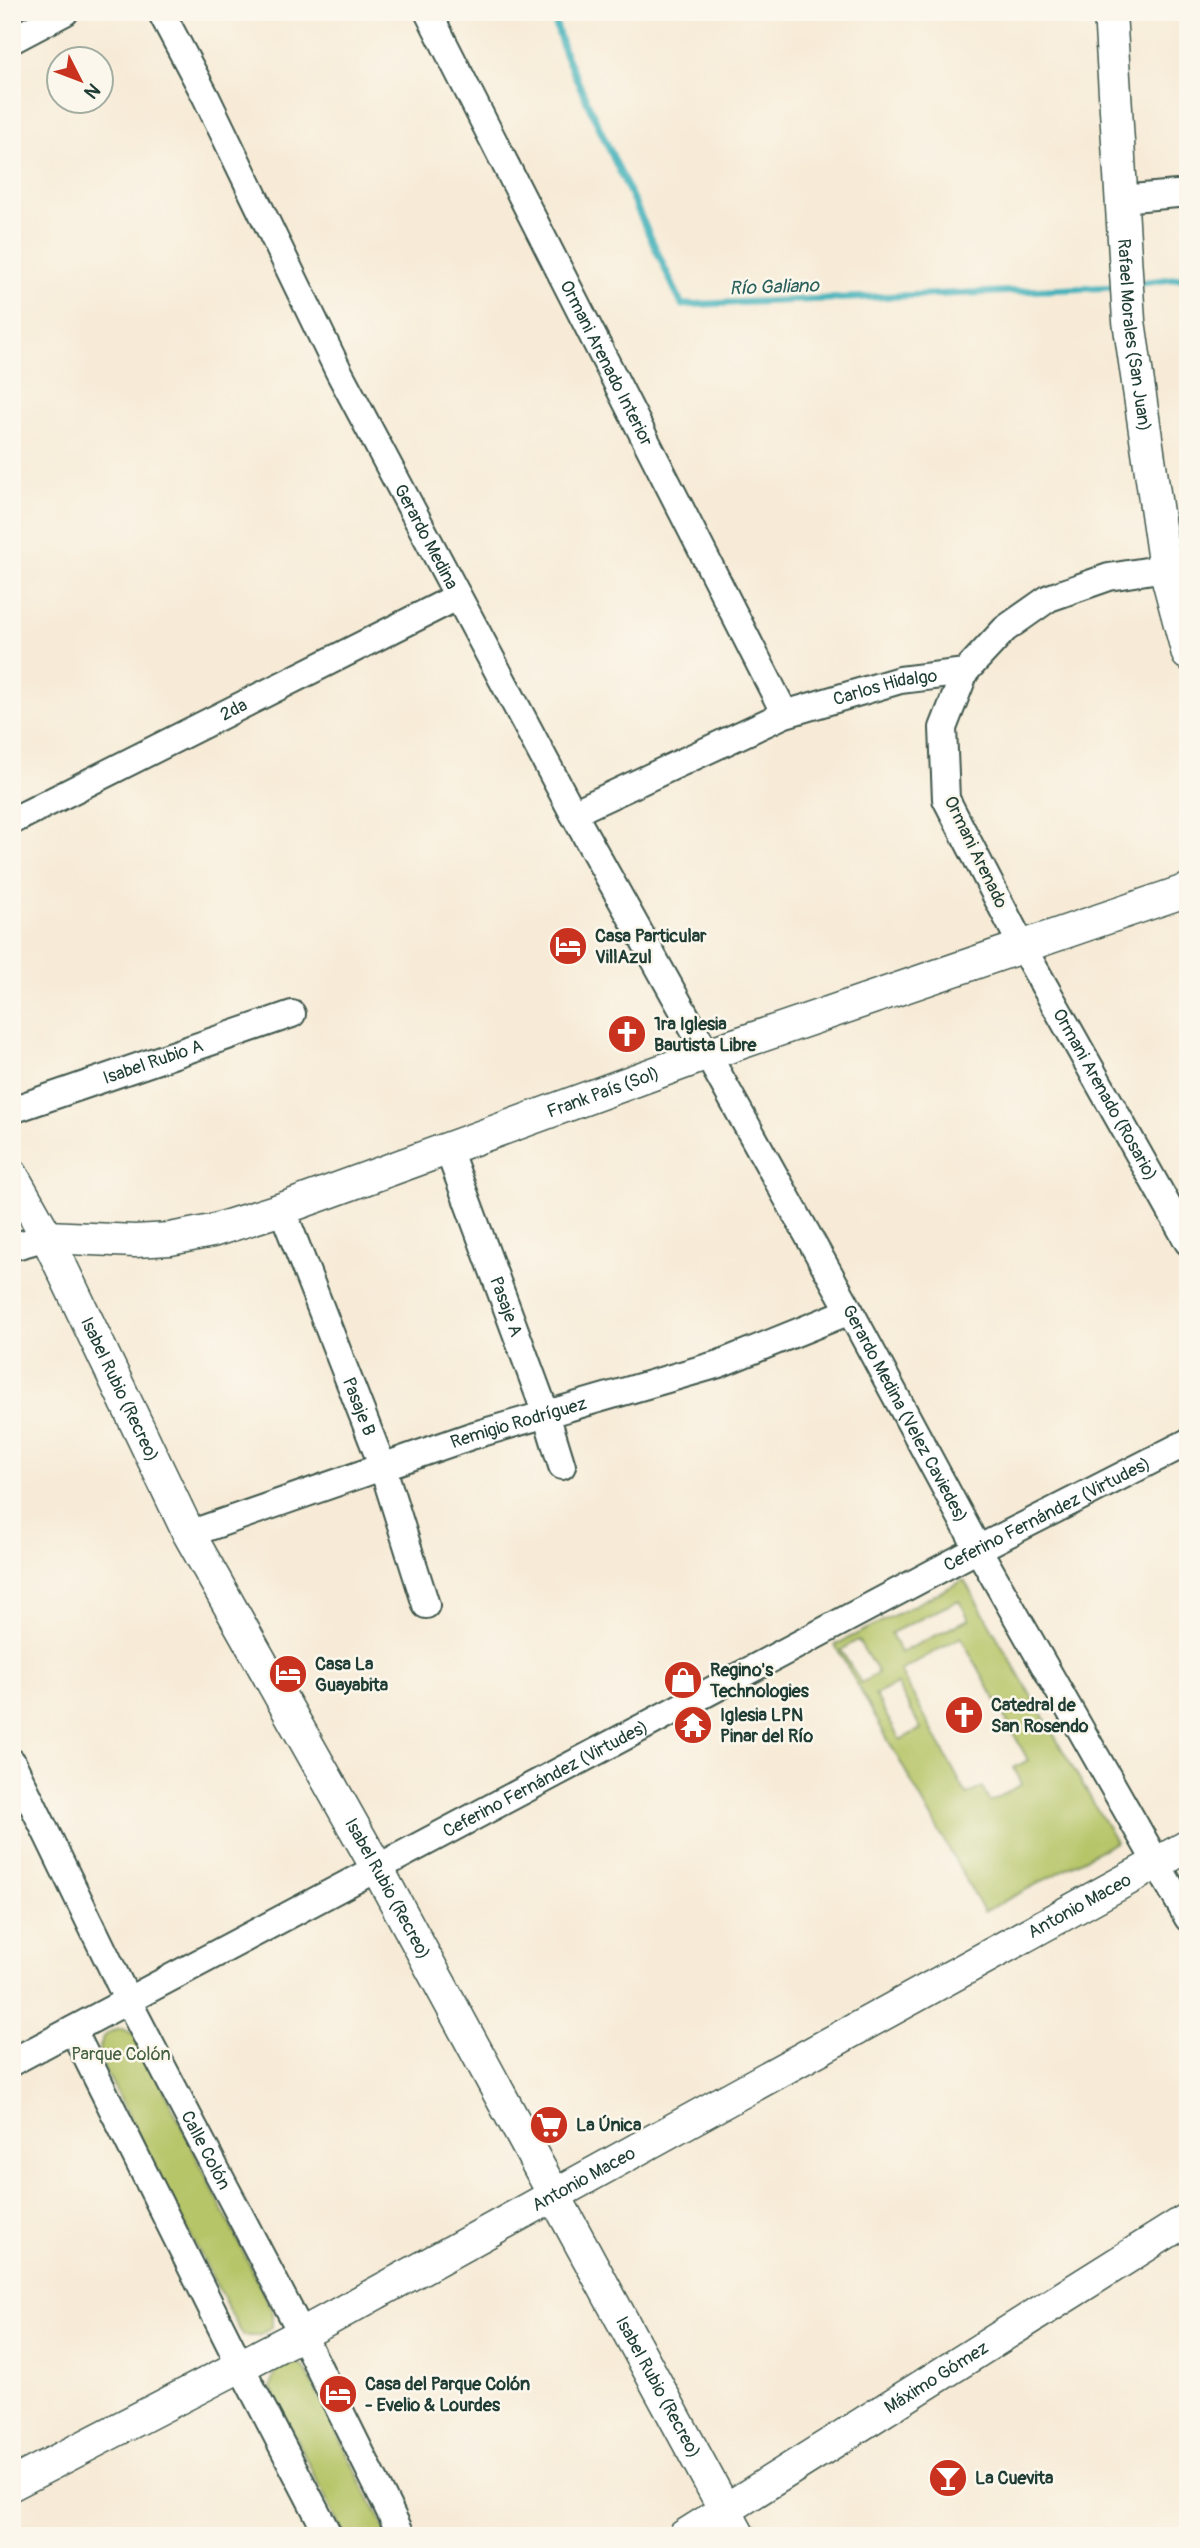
<svg xmlns="http://www.w3.org/2000/svg" width="1200" height="2548" font-family="Pangolin,sans-serif">
  <rect width="100%" height="100%" fill="#fbf7ec"/>
  <filter id="ink" filterUnits="userSpaceOnUse"><feTurbulence type="fractalNoise" baseFrequency=".0143" numOctaves="2"/><feDisplacementMap in="SourceGraphic" scale="14" xChannelSelector="R" yChannelSelector="G"/><feConvolveMatrix kernelMatrix="1 2 1 2 8 2 1 2 1" color-interpolation-filters="sRGB"/></filter>
  <filter id="wash" filterUnits="userSpaceOnUse"><feTurbulence type="fractalNoise" baseFrequency=".00686" numOctaves="4" result="noise"/><feDisplacementMap in="SourceGraphic" scale="28" xChannelSelector="R" yChannelSelector="G"/><feGaussianBlur stdDeviation="1.57" result="paint"/><feColorMatrix in="noise" values="0 0 0 0 0 0 0 0 0 0 0 0 0 0 0 0 0 1.4 0 .05"/><feComposite in="paint" operator="in"/></filter>
  <g filter="url(#wash)">
    <rect width="100%" height="100%" fill="#f7ebd7"/>
    <g fill="#b6c567" stroke="#6a814e" stroke-width="2" fill-rule="evenodd">
      <path d="M 964,1580 L 1116,1842 L 984,1912 L 835,1645 ZM 959,1600 L 969,1619 L 900,1653 L 891,1633 ZM 961,1637 L 1028,1760 L 1014,1768 L 1022,1784 L 990,1802 L 982,1787 L 967,1795 L 900,1671 ZM 858,1640 L 878,1673 L 861,1683 L 841,1650 ZM 897,1684 L 921,1729 L 900,1740 L 875,1695 Z"/>
      <path d="M 122,2029 L 137,2035 L 272,2311 L 272,2327 L 258,2336 L 244,2336 L 238,2327 L 98,2056 C 101,2038 103,2032 122,2029 Z"/>
      <path d="M 292,2360 L 304,2367 L 388,2536 L 344,2536 L 271,2388 C 273,2373 277,2364 292,2360 Z"/>
    </g>
    <g fill="none" stroke-linecap="round" stroke-linejoin="round">
      <g stroke="#41b1ba" stroke-width="7">
        <polyline points="552,12 565,54 682,305 1118,287"/>
        <polyline points="1133,284 1188,277"/>
      </g>
    </g>
  </g>
  <g filter="url(#ink)">
    <g fill="none" stroke-linecap="round" stroke-linejoin="round">
      <g stroke="#3f574c" stroke-width="30">
        <g id="minor">
          <path id="s1" d="M 161,12 L 206,97 L 339,372 L 573,813 L 850,1311 L 978,1549 L 1188,1918"/>
          <path id="s2" d="M 428,12 L 785,714"/>
          <polyline points="12,40 65,12"/>
          <polyline points="1121,199 1188,193"/>
          <path id="s3" d="M 965,672 L 943,728 L 946,799 L 1023,948 L 1188,1242"/>
          <path id="s4" d="M 573,813 L 785,714 L 900,680 L 965,672 L 1005,629 L 1049,598 L 1109,577 L 1165,568 L 1188,558"/>
          <path id="s5" d="M 12,821 L 457,597"/>
          <path id="s6" d="M 12,1110 L 292,1014"/>
          <path id="s7" d="M 448,1149 L 546,1414 L 562,1466"/>
          <path id="s8" d="M 282,1209 L 382,1465 L 426,1605"/>
          <polyline points="12,1247 47,1237"/>
          <path id="s9" d="M 189,1534 L 471,1436 L 719,1364 L 850,1311"/>
          <path id="s10" d="M 12,1762 L 128,2001 L 302,2334 L 402,2536"/>
          <polyline points="73,2030 240,2365 329,2536"/>
          <path id="s11" d="M 12,2062 L 978,1549 L 1188,1442"/>
        </g>
      </g>
      <g stroke="#3f574c" stroke-width="35">
        <g id="major">
          <path id="s12" d="M 1110,12 L 1129,321 L 1165,568 L 1188,654"/>
          <path id="s13" d="M 12,1175 L 47,1237 L 189,1534 L 377,1868 L 739,2536"/>
          <path id="s14" d="M 47,1237 L 135,1241 L 170,1239 L 212,1231 L 282,1209 L 705,1055 L 1188,890"/>
          <path id="s15" d="M 12,2484 L 302,2334 L 1188,1846"/>
          <path id="s16" d="M 684,2536 L 1188,2219"/>
        </g>
      </g>
      <use href="#minor" stroke="#fff" stroke-width="26"/>
      <use href="#major" stroke="#fff" stroke-width="32"/>
    </g>
  </g>
  <defs>
    <g id="hotel-disc" transform="scale(2.0125)"><circle r="9.5" fill="#c8321e" stroke="#fbf7ec"/><path d="M-6-4.5h1.5V1H6V5H4.5V3h-9V5H-6ZM-4 0a1.8 1.8 0 1 1 3.6 0ZM.5 0V-2.5h3Q6-2.5 6 0Z" fill="#fff"/></g>
    <g id="church-disc" transform="scale(2.0125)"><circle r="9.5" fill="#c8321e" stroke="#fbf7ec"/><path d="M-1.2-6h2.4v3.5h3.3v2.4h-3.3V6h-2.4V-.1h-3.3v-2.4h3.3Z" fill="#fff"/></g>
    <g id="shop-disc" transform="scale(2.0125)"><circle r="9.5" fill="#c8321e" stroke="#fbf7ec"/><path d="M-5-2.5h2.3a2.7 3.5 0 0 1 5.4 0H5L5.5 6h-11ZM-1.5-2.5h3a1.5 2.3 0 0 0-3 0Z" fill="#fff"/></g>
    <g id="temple-disc" transform="scale(2.0125)"><circle r="9.5" fill="#c8321e" stroke="#fbf7ec"/><path d="M0-6L5-2H3V0L6.5 2.5H4V6H1.5V3h-3V6H-4V2.5H-6.5L-3 0V-2H-5Z" fill="#fff"/></g>
    <g id="supermarket-disc" transform="scale(2.0125)"><circle r="9.5" fill="#c8321e" stroke="#fbf7ec"/><path d="M-6-5.5h2.5l.6 2H6L4.5 2H-2.5L-4.4-4H-6ZM-1.5 3.2a1.3 1.3 0 1 0 .1 0ZM3 3.2a1.3 1.3 0 1 0 .1 0Z" fill="#fff"/></g>
    <g id="bar-disc" transform="scale(2.0125)"><circle r="9.5" fill="#c8321e" stroke="#fbf7ec"/><path d="M-6-5H6L.8 .8V4.5H3.5V6h-7V4.5H-.8V.8Z" fill="#fff"/></g>
  </defs>
  <g fill-rule="evenodd">
    <use href="#hotel-disc" x="568" y="946"/>
    <use href="#church-disc" x="627" y="1034"/>
    <use href="#hotel-disc" x="288" y="1674"/>
    <use href="#shop-disc" x="683" y="1680"/>
    <use href="#church-disc" x="964" y="1715"/>
    <use href="#temple-disc" x="693" y="1725"/>
    <use href="#supermarket-disc" x="549" y="2125"/>
    <use href="#hotel-disc" x="338" y="2394"/>
    <use href="#bar-disc" x="948" y="2478"/>
  </g>
  <g text-anchor="middle" stroke-width="5" stroke-linejoin="round" paint-order="stroke">
    <g font-size="18" fill="#1f3d34" stroke="#fbf7ec">
      <text dy="6" stroke="none"><textPath href="#s12" startOffset="324">Rafael Morales (San Juan)</textPath></text>
      <text dy="6" stroke="none"><textPath href="#s2" startOffset="394">Ormani Arenado Interior</textPath></text>
      <text dy="6" stroke="none"><textPath href="#s1" startOffset="588">Gerardo Medina</textPath></text>
      <text dy="6" stroke="none"><textPath href="#s4" startOffset="338">Carlos Hidalgo</textPath></text>
      <text dy="6" stroke="none"><textPath href="#s5" startOffset="248">2da</textPath></text>
      <text transform="translate(976 852) rotate(64)" y="6">Ormani Arenado</text>
      <text dy="6" stroke="none"><textPath href="#s6" startOffset="149">Isabel Rubio A</textPath></text>
      <text dy="6" stroke="none"><textPath href="#s14" startOffset="581">Frank País (Sol)</textPath></text>
      <text dy="6" stroke="none"><textPath href="#s3" startOffset="467">Ormani Arenado (Rosario)</textPath></text>
      <text dy="6" stroke="none"><textPath href="#s7" startOffset="168">Pasaje A</textPath></text>
      <text dy="6" stroke="none"><textPath href="#s13" startOffset="240">Isabel Rubio (Recreo)</textPath></text>
      <text dy="6" stroke="none"><textPath href="#s8" startOffset="212">Pasaje B</textPath></text>
      <text dy="6" stroke="none"><textPath href="#s1" startOffset="1587">Gerardo Medina (Velez Caviedes)</textPath></text>
      <text dy="6" stroke="none"><textPath href="#s9" startOffset="348">Remigio Rodríguez</textPath></text>
      <text dy="6" stroke="none"><textPath href="#s11" startOffset="1171">Ceferino Fernández (Virtudes)</textPath></text>
      <text dy="6" stroke="none"><textPath href="#s11" startOffset="604">Ceferino Fernández (Virtudes)</textPath></text>
      <text dy="6" stroke="none"><textPath href="#s13" startOffset="807">Isabel Rubio (Recreo)</textPath></text>
      <text dy="6" stroke="none"><textPath href="#s15" startOffset="1214">Antonio Maceo</textPath></text>
      <text dy="6" stroke="none"><textPath href="#s10" startOffset="434">Calle Colón</textPath></text>
      <text dy="6" stroke="none"><textPath href="#s15" startOffset="648">Antonio Maceo</textPath></text>
      <text dy="6" stroke="none"><textPath href="#s16" startOffset="298">Máximo Gómez</textPath></text>
      <text dy="6" stroke="none"><textPath href="#s13" startOffset="1374">Isabel Rubio (Recreo)</textPath></text>
    </g>
    <g font-size="18" font-weight="bold" fill="#1f3d34" stroke="#fbf7ec" text-anchor="start">
      <text x="595" y="942">Casa Particular<tspan x="595" dy="21">VillAzul</tspan></text>
      <text x="654" y="1030">1ra Iglesia<tspan x="654" dy="21">Bautista Libre</tspan></text>
      <text x="315" y="1670">Casa La<tspan x="315" dy="21">Guayabita</tspan></text>
      <text x="710" y="1676">Regino's<tspan x="710" dy="21">Technologies</tspan></text>
      <text x="991" y="1711">Catedral de<tspan x="991" dy="21">San Rosendo</tspan></text>
      <text x="720" y="1721">Iglesia LPN<tspan x="720" dy="21">Pinar del Río</tspan></text>
      <text x="576" y="2131">La Única</text>
      <text x="365" y="2390">Casa del Parque Colón<tspan x="365" dy="21">- Evelio &amp; Lourdes</tspan></text>
      <text x="975" y="2484">La Cuevita</text>
    </g>
    <g font-size="18" fill="#455f41" stroke="#fbf7ec">
      <text x="121" y="2060">Parque Colón</text>
    </g>
    <g font-size="19" font-style="italic" fill="#29605c" stroke="#fbf7ec">
      <text transform="translate(774 286) rotate(-2)" y="7">Río Galiano</text>
    </g>
  </g>
  <rect width="1200" height="2548" fill="none" stroke="#fbf7ec" stroke-width="42"/>
  <g transform="translate(80 80) rotate(132)"><circle r="33" fill="#fbf7ec" stroke="#a3ada2" stroke-width="2"/>
  <path d="M0-5L12 26L0 18L-12 26Z" fill="#c8321e"/>
  <text y="-10" font-size="19" font-weight="bold" text-anchor="middle" fill="#1f3d34">N</text>
  </g>
</svg>
